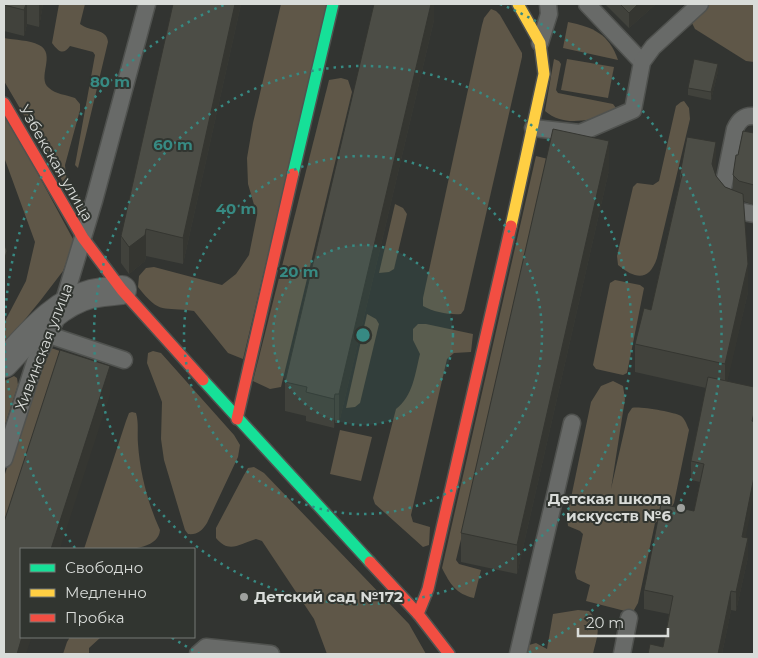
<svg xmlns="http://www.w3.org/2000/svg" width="758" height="658" font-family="Montserrat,sans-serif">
  <rect width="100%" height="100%" fill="#323431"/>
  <g fill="#5f5748">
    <path d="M 59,4 L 85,4 L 80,24 C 90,32 107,28 108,42 L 78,168 L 75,165 L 95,55 L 93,52 L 70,46 C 63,56 58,51 52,43 Z"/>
    <path d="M 281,4 L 328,4 L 243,359 L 228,353 L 194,311 C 162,306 161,316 138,287 L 139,276 L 146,268 L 154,267 L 222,285 L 236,274 L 249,255 L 257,215 L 248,184 L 247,158 L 253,123 Z"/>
    <polygon points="710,4 754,4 754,62 746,61 695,29 692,23 694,18"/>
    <path d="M 491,9 L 496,11 L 500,15 L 522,53 L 522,57 L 464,310 L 461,314 C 450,315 433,312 423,306 L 423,298 L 482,25 L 484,18 Z"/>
    <path d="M 568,22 C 593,27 609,34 618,60 L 563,48 Z"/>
    <path d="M 4,38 C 15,40 29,40 39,45 C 57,54 36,78 49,88 C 55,94 67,95 75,98 L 80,104 L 80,110 L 65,165 L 66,175 L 69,185 L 85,203 L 84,218 L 4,81 Z"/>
    <path d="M 554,59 L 559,61 L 561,64 L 556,90 L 558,93 L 613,104 L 616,108 L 609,116 C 587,120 563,127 545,111 Z"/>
    <polygon points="567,59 614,67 608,98 561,90"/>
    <polygon points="341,78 348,80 352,92 281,387 270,389 253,381 329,80"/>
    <path d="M 684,101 L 689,108 L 690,119 L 657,258 C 649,282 635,279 618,265 L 617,256 L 633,187 L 637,183 L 653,185 L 659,181 L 676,106 L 681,102 Z"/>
    <polygon points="4,111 74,241 63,271 40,301 4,345 4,323 26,281 35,242 4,157"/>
    <path d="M 536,156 L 552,160 L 456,560 L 459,564 L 481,570 L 474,598 C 456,594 450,584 442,568 Z"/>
    <polygon points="395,204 403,208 407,214 394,269 389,272 379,273"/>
    <polygon points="615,280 640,285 644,288 627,373 623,375 596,369 593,365 610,283"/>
    <polygon points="367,314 376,319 379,324 360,403 355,407 346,408"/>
    <path d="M 418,324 L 426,324 L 473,334 L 471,352 L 454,353 L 447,359 L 411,515 L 413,522 L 430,527 L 429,545 L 423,547 L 375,504 L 373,498 L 396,409 C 413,396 415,374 420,354 L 413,340 L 413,329 Z"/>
    <polygon points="51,348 60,351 4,538 4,477 45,351"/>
    <path d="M 153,351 L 161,353 L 234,435 L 240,445 L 238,457 L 207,523 C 202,531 197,535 188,534 L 185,530 L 164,460 L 161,439 L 162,402 L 147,363 L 148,353 Z"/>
    <polygon points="14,376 17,378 18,385 4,428 4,381"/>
    <path d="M 613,381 L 623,386 L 625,399 L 611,489 L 628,414 L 632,408 C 639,406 674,412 681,416 C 685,419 687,425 689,430 L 674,503 L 670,510 L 655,523 L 638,603 L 634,610 L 629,612 L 586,601 L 590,585 L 577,579 L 575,572 L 583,534 L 580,531 L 568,526 L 567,517 L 591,402 L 601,386 Z"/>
    <path d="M 132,412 L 136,413 C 139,423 137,434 138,444 C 140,473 148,504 160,530 C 158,556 102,549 84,549 L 126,421 L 129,413 Z"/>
    <polygon points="340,430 372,437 361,481 330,474"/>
    <path d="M 254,467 L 264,473 L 409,624 L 426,654 L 327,654 L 314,619 L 262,541 L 256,539 C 239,544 229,554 216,538 L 216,528 L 244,475 L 248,468 Z"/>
    <path d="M 578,610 L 589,611 C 603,626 597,636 593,654 L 527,654 L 529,645 L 536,643 L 547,649 L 553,614 Z"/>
    <polygon points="70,637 101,637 89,648 89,654 63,654 67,642"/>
  </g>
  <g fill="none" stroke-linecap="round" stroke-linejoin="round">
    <g stroke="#50524f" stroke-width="19">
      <g id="lane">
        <polyline points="587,4 642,62"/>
        <polyline points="540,43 549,14 548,4"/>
        <path d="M 754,116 C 744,115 739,120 735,129 L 722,193 C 727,210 738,211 754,214"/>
        <polyline points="533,128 580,133 633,110 642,62 653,47 700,4"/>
        <polyline points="49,335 124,360"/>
        <polyline points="4,459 35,362 62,307 94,201 147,4"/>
        <polyline points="198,654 206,647 271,654"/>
        <polyline points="518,654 572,423"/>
        <polyline points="622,654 629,618"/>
      </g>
    </g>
    <g stroke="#50524f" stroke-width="30">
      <path id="street" d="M 4,363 C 28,338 55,303 91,294 C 101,292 112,291 122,290"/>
    </g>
    <g stroke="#50524f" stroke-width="14">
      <g id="fast">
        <polyline points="293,174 333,4"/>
        <polyline points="203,380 370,562"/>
      </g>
    </g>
    <g stroke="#50524f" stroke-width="14">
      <polyline id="slow" points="511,226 544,74 540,43 518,4"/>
    </g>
    <g stroke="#50524f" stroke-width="14">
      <g id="jam">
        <polyline points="4,103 83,238 122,290 203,380"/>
        <polyline points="237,419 293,174"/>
        <polyline points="370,562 418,614 449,654"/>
        <polyline points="418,614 428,589 511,226"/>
      </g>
    </g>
    <use href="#lane" stroke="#686a68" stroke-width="16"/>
    <use href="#street" stroke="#686a68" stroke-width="28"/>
    <use href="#fast" stroke="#16e098" stroke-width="11"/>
    <use href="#slow" stroke="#ffcf43" stroke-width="11"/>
    <use href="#jam" stroke="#f24e42" stroke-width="11"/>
  </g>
  <g fill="#41423c">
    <polygon points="4,4 43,4 39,27 27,24 24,36 4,31"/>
    <polygon points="241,4 183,264 146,256 145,261 129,274 121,263 121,236"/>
    <polygon points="434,4 434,20 339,423 335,423 334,428 306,421 306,416 285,411 285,382"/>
    <polygon points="605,4 656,4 629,28"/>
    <polygon points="718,71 711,100 688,95 688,88"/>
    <polygon points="754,133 754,205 743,201 748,292 727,381 748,557 736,611 731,610 722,654 648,654 663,647 669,614 644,609 644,590 694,511 700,482 691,480 691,461 706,388 635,372 635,344 651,310 680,182 680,174 716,170 715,175 725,187 733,190 733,175 738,155"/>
    <polygon points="609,170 517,574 461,562 461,533"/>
  </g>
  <g fill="#353631">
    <polygon points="26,4 27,4 27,24 24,36 24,10"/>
    <polygon points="39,4 43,4 39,27"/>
    <polygon points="235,4 241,4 183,264 183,238"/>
    <polygon points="431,4 434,4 434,20 339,423 339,394"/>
    <polygon points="638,4 656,4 629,28 629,13"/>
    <polygon points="718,64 718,71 711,100 711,92"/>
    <polygon points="609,141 609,170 517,574 517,545"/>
    <polygon points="716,142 716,170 712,192 712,164"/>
    <polygon points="146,229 146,256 145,261 129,274 129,247"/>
    <polygon points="7,251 7,258 4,268 4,261"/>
    <polygon points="748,264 748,292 725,392 725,364"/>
    <polygon points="110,366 110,395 60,549 51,549"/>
    <polygon points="335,394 335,423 334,428 334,399"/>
    <polygon points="754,477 754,496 742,556 742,537"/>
    <polygon points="748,538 748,557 736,611 736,592"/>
    <polygon points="731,591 731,610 722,654 718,654"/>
    <polygon points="22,637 32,637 26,654 17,654"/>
  </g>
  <g fill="#4c4d46" stroke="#353631">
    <polygon points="4,4 26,4 24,10 4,5"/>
    <polygon points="173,4 235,4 183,238 146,229 145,235 129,247 121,236"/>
    <polygon points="374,4 431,4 339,394 335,394 334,399 306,392 307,387 285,382"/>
    <polygon points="620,4 638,4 629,13"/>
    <polygon points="694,59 718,64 711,92 688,88"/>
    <polygon points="553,129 609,141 517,545 461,533"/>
    <polygon points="743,131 754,133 754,185 739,181 733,175 736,155 738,155"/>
    <polygon points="687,137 716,142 712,164 716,176 725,187 743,194 748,264 725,364 635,344 644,308 651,310 682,174 680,174"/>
    <polygon points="4,243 7,251 4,261"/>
    <polygon points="60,350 110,366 51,549 21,549 21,637 22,637 17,654 4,654 4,522"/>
    <polygon points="708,377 754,387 754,413 752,421 754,422 754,477 742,537 748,538 736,592 731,591 718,654 648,654 650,644 663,647 673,596 644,590 661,504 694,511 704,464 691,461"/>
  </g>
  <circle cx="363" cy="335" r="90" fill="#378a83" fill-opacity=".12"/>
  <g fill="none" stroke="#378a83" stroke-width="2.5" stroke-dasharray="2.5 5">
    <circle cx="363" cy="335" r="90"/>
    <circle cx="363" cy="335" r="179"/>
    <circle cx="363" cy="335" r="269"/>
    <path d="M200 654A358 358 0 0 1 171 637M75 548A358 358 0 0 1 226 4M500 4A358 358 0 0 1 526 654"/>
  </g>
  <g fill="#9fa19e" stroke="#313530" stroke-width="2">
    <circle cx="681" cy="508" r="5"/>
    <circle cx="244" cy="597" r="5"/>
  </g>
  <g text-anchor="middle" stroke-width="4" stroke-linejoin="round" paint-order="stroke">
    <g font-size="15" fill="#d9dcd9" stroke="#313530">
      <text transform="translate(56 163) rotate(60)" y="5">Узбекская улица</text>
      <text transform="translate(44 347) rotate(-69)" y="5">Хивинская улица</text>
    </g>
    <g font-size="15" font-weight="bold" fill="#d9dcd9" stroke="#313530" text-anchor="end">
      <text x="671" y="504">Детская школа<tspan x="671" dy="17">искусств №6</tspan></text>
      <text x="254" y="602" text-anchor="start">Детский сад №172</text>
    </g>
  </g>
  <circle cx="363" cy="335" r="8" fill="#378a83" stroke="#313530" stroke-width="2.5"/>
  <g font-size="15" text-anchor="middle" font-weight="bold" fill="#378a83" stroke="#313530" stroke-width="4" stroke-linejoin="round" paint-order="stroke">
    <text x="110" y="87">80 m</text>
    <text x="173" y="150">60 m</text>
    <text x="236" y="214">40 m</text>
    <text x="299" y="277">20 m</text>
  </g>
  <rect width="758" height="658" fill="none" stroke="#d9dcd9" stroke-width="10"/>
  <rect x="20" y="548" width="175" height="90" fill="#313530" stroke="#747874"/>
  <rect x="30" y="564" width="25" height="8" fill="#16e098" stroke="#747874"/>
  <text x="65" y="573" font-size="15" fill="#d9dcd9">Свободно</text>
  <rect x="30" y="589" width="25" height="8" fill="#ffcf43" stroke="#747874"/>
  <text x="65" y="598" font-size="15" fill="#d9dcd9">Медленно</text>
  <rect x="30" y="614" width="25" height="8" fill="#f24e42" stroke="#747874"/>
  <text x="65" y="623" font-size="15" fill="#d9dcd9">Пробка</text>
  <path d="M578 628v8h90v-8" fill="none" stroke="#d9dcd9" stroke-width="2.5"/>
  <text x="586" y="628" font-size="15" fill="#d9dcd9" stroke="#313530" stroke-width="4" paint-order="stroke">20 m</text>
</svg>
